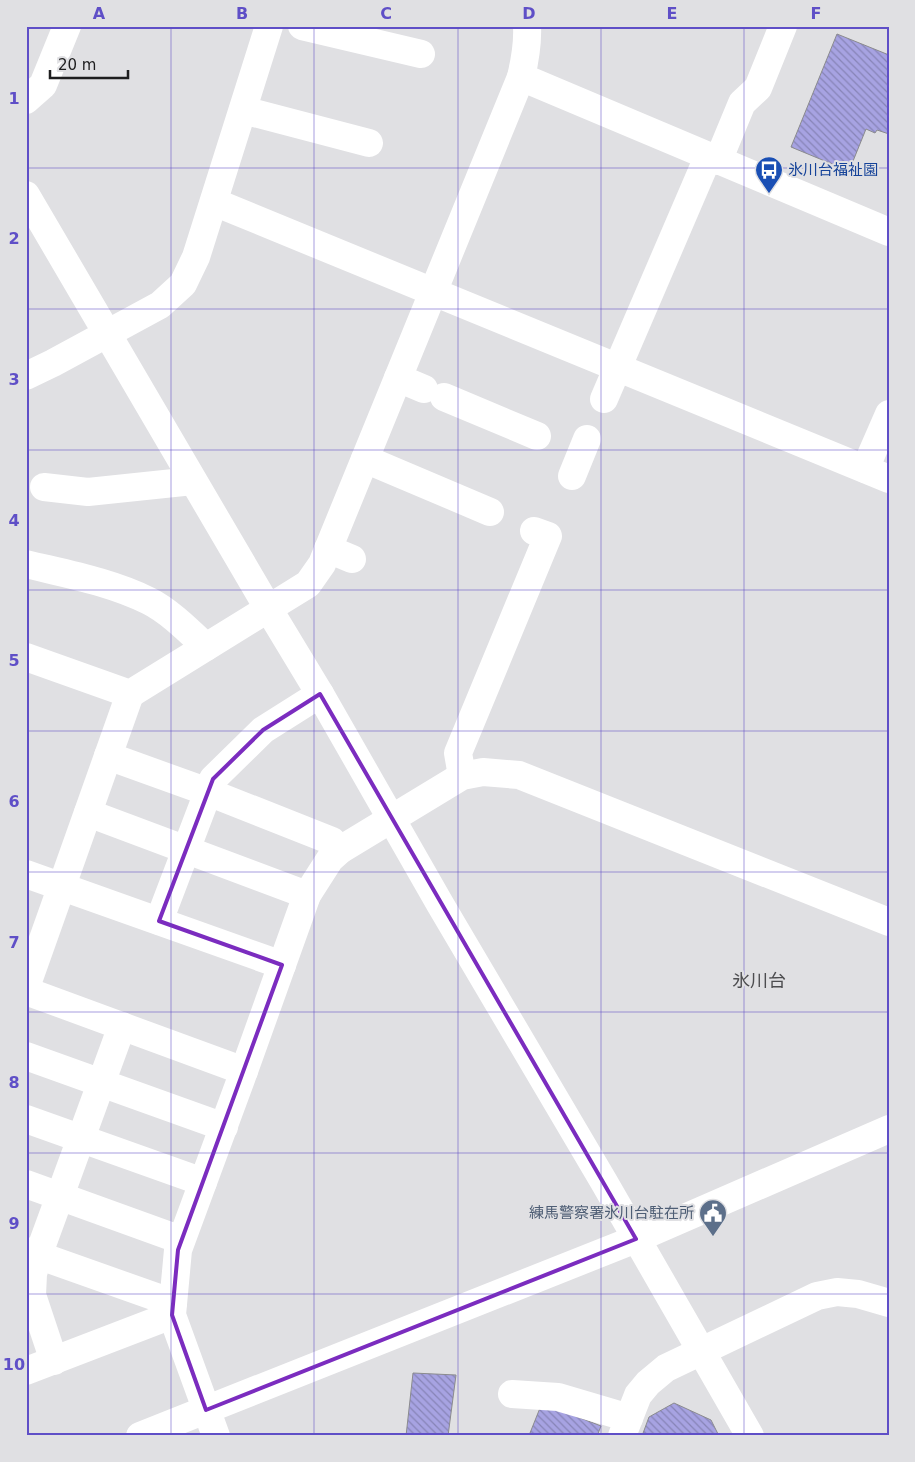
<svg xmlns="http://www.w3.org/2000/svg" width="915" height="1462" font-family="'DejaVu Sans','Noto Sans JP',sans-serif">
  <defs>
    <pattern id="building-back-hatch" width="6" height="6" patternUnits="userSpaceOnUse" patternTransform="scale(1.25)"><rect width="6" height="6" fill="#a7a3e2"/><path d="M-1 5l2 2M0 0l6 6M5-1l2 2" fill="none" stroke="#8784b7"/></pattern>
  </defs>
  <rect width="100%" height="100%" fill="#e0e0e3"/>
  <g fill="url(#building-back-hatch)" stroke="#8b8b8e">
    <polygon points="837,34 889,55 889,134 877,130 875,133 866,129 849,171 791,147"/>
    <polygon points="413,1373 456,1375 448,1436 406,1436"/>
    <polygon points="542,1403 601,1426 597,1436 537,1436 530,1433"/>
    <polygon points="674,1403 711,1420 719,1436 642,1436 649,1417"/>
  </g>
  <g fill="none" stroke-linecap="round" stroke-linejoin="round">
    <g stroke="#fff" stroke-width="28">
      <polyline points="302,26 421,54"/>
      <polyline points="521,77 889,232"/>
      <polyline points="26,100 43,85 67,26"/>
      <polyline points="243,110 369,143"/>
      <polyline points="718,161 742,103 758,88 783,26"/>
      <polyline points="26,195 268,608 320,694 440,904 604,1182 750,1436"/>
      <polyline points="214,202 889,479"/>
      <polyline points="26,376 53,363 160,305 183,284 196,257 269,26"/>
      <polyline points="398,378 424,389"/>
      <polyline points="444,397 537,436"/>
      <polyline points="604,399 708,157"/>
      <polyline points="365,459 490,512"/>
      <polyline points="865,469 889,414"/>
      <polyline points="572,476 587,439"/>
      <polyline points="44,487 88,492 193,481"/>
      <polyline points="328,549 352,559"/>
      <path d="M 26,564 C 67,574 111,582 149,601 C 169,611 189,631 206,647"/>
      <path d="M 26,657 L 130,694 L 308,584 L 322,564 L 521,77 C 525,60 528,44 527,26"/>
      <polyline points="108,756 208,792 332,841 340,850"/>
      <polyline points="462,776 458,753 548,536 534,531"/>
      <polyline points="88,813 307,895"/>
      <polyline points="26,874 282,965"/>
      <polyline points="159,921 213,779 263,730 320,694"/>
      <polyline points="26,987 130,694"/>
      <polyline points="26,991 244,1071"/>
      <polyline points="26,1056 224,1127"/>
      <polyline points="26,1119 203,1182"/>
      <polyline points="26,1184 181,1240"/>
      <polyline points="26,1251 173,1303"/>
      <polyline points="54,1361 32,1295 33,1274 38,1256 122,1026"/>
      <polyline points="26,1371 172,1315"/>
      <polyline points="512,1394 558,1397 629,1418"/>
      <polyline points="140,1436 636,1239 889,1129"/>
      <polyline points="216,1436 172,1315 178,1250 244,1071 307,895 330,859 340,850 462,776 483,772 519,775 889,922"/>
      <polyline points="622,1436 638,1395 648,1383 666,1368 817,1296 837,1292 858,1294 889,1303"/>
    </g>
  </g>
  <path fill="none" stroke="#7b2cbf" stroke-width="4" stroke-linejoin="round" d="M 320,694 L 636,1239 L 206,1410 L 172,1315 L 178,1250 L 282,965 L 159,921 L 213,779 L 263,730 Z"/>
  <path fill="none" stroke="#5f4fc7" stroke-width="1" stroke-opacity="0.55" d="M 171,26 L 171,1436M 314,26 L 314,1436M 458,26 L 458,1436M 601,26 L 601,1436M 744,26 L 744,1436M 26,168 L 889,168M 26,309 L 889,309M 26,450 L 889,450M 26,590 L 889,590M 26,731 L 889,731M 26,872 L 889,872M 26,1012 L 889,1012M 26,1153 L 889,1153M 26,1294 L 889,1294"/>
  <defs>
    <g id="bus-pin" transform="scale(1.4375)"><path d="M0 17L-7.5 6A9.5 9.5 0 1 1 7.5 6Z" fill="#1a4fb4" stroke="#e0e0e3"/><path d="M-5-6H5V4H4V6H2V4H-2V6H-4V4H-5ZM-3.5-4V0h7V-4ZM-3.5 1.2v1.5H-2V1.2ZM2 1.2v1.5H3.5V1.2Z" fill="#fff"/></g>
    <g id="civic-pin" transform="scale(1.4375)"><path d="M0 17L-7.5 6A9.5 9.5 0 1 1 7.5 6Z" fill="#5c6f8a" stroke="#e0e0e3"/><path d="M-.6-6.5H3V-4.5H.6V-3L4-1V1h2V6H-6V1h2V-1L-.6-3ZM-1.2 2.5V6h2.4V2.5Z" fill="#fff"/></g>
  </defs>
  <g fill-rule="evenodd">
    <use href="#bus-pin" x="769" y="170"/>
    <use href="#civic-pin" x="713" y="1213"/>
  </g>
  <g text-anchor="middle" stroke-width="4" stroke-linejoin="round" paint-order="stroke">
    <g font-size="15" fill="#164399" stroke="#e0e0e3" text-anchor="start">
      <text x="788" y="175">氷川台福祉園</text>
    </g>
    <g font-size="15" fill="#4e5e75" stroke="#e0e0e3" text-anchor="end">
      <text x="694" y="1218">練馬警察署氷川台駐在所</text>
    </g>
    <g font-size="18" fill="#4d4d50" stroke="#e0e0e3">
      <text x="759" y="987">氷川台</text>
    </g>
  </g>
  <rect width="915" height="1462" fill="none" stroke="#e0e0e3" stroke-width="55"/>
  <path d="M50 70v8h78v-8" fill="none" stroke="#1e1e1f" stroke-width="2.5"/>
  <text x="58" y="70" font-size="15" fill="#1e1e1f" stroke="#e0e0e3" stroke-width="4" paint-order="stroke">20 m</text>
  <rect x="28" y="28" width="860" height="1406" fill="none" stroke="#5f4fc7" stroke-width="2"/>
  <g font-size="16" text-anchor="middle" font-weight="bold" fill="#5f4fc7">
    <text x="99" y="19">A</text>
    <text x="242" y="19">B</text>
    <text x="386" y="19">C</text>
    <text x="529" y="19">D</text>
    <text x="672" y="19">E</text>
    <text x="816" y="19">F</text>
    <text x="14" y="104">1</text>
    <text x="14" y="244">2</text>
    <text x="14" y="385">3</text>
    <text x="14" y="526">4</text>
    <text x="14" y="666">5</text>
    <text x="14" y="807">6</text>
    <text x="14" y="948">7</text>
    <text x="14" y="1088">8</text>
    <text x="14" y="1229">9</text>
    <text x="14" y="1370">10</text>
  </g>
</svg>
